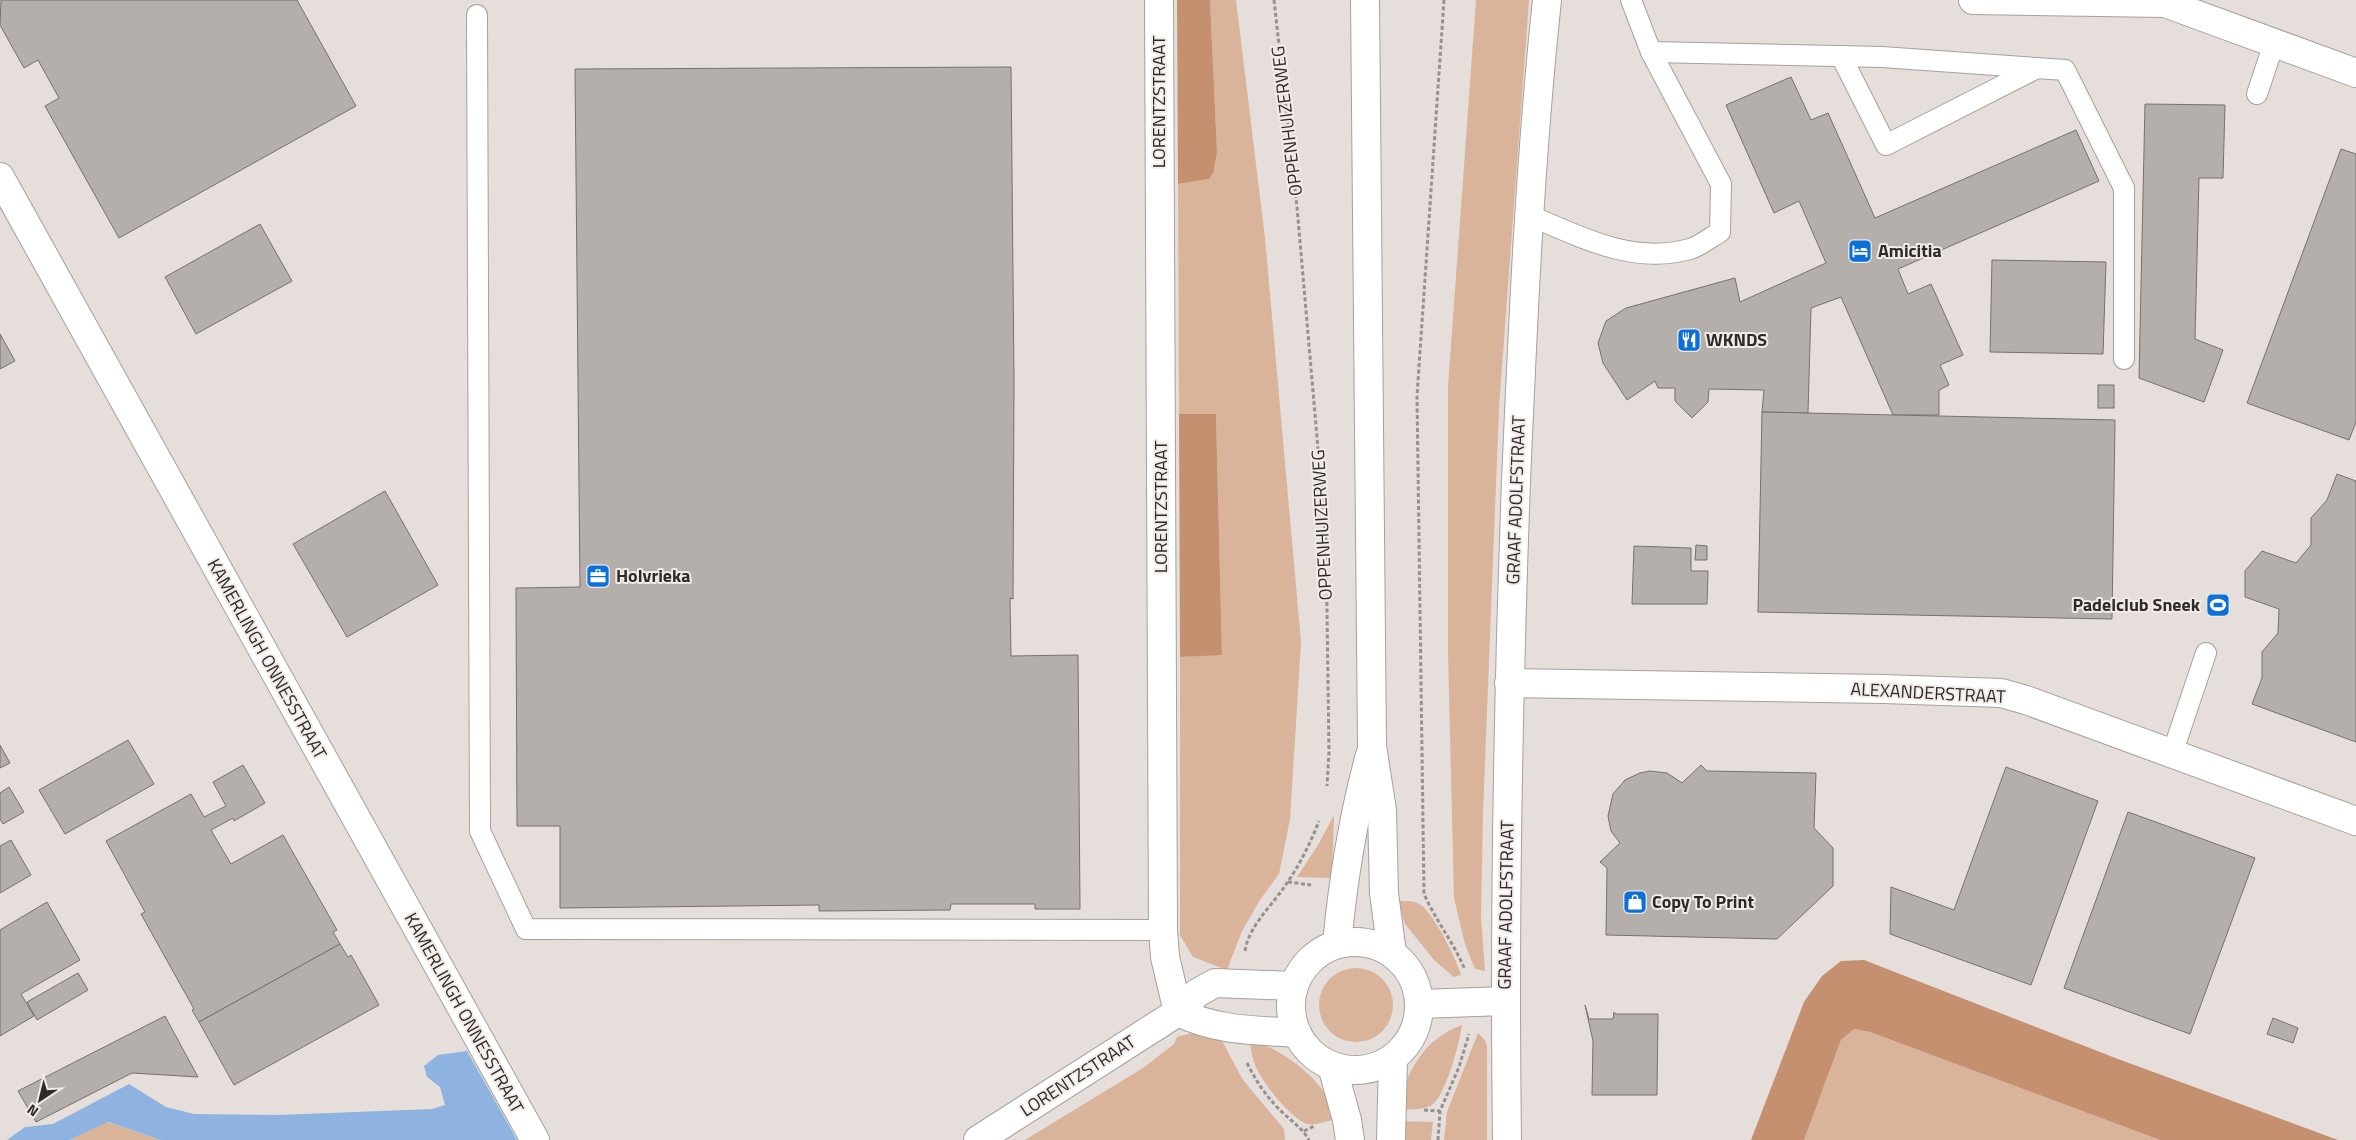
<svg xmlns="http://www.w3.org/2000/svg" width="2356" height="1140" font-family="'Titillium Web',sans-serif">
  <rect width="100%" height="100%" fill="#e5deda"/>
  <g fill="#dab39b">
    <polygon points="1210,0 1236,0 1265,238 1301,642 1290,819 1279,874 1260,900 1242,931 1227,970 1193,957 1180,935 1180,657 1222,654 1216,414 1179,414 1178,184 1209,179 1217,152"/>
    <polygon points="1476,0 1529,0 1499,408 1483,813 1481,916 1485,971 1475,969 1465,944 1454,898 1448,653 1448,387"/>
    <polygon points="1334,815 1332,878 1297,877 1318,845"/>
    <path d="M 1398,901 C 1407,901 1414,900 1421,905 C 1434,914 1457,960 1461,975 L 1454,977 L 1435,961 L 1405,924 Z"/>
    <circle cx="1356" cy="1005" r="37"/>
    <path d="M 1462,1025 C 1460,1041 1445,1100 1430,1106 C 1421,1110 1408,1109 1399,1110 C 1405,1072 1425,1038 1462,1025 Z"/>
    <polygon points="1854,1029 1870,1032 2160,1140 1804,1140 1841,1040"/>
    <polygon points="1192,1033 1203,1037 1221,1039 1243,1080 1284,1129 1285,1140 1025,1140 1143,1068 1174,1044 1177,1037"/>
    <polygon points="1478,1033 1485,1040 1487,1046 1487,1140 1444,1140 1447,1112"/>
    <path d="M 1250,1041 C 1274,1045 1306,1068 1321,1088 C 1328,1097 1330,1109 1333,1120 C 1326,1121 1314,1126 1307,1124 C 1290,1118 1263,1083 1256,1067 C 1252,1058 1251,1050 1250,1041 Z"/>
    <polygon points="1399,1121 1433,1122 1431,1140 1400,1140"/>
    <polygon points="107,1122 161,1140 69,1140"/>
  </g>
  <g fill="#c4906f">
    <polygon points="1177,0 1210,0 1217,152 1213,173 1209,179 1178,184"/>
    <polygon points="1179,414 1216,414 1222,655 1180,657"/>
    <polygon points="1864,960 2118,1059 2338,1140 2160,1140 1870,1032 1854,1029 1841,1040 1804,1140 1751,1140 1804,1002 1822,976 1841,961"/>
  </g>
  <polygon fill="#8fb3e1" points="467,1051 517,1140 161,1140 108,1122 69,1140 7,1140 25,1127 53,1124 129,1084 166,1107 194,1114 278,1115 432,1109 445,1105 440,1087 427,1077 424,1066 438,1055"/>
  <g fill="#b5afab" stroke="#77716d">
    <polygon points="1,0 297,0 356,106 119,238 45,106 59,98 38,60 24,68 0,25"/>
    <polygon points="1011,67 1014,380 1013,599 1010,598 1011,656 1078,655 1080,909 1035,909 1035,904 951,904 950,910 819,911 819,905 560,908 560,826 517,826 516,588 580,587 575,69"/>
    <polygon points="1791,77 1811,120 1828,113 1875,218 2076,130 2099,181 1898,269 1908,294 1931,284 1963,355 1940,365 1949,385 1939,390 1939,415 1893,415 1841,297 1811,308 1808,413 1762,412 1764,390 1709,389 1708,402 1692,418 1675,401 1675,388 1658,388 1655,381 1627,400 1603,363 1598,343 1606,321 1626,308 1735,278 1740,302 1826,263 1799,201 1774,213 1726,105"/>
    <polygon points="2145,104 2225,105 2223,178 2199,178 2195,339 2223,350 2204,402 2139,378"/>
    <polygon points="2341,149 2356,154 2356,422 2349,440 2247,403"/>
    <polygon points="260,224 292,281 196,334 165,277"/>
    <polygon points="1992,260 2106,262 2103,354 1990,352"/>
    <polygon points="0,334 15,361 0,369"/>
    <rect x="2098" y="385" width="16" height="23"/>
    <polygon points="1762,412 2115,420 2112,619 1758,612"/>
    <polygon points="2337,474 2356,481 2356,742 2252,704 2262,678 2262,652 2278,633 2279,609 2245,597 2245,571 2262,551 2296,563 2311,545 2311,518 2327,500"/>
    <polygon points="385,491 438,585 347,637 293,544"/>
    <polygon points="1696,545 1707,546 1707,560 1695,560"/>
    <polygon points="1634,546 1691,548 1691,571 1708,571 1707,604 1632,604"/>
    <polygon points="128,740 154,784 65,834 39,790"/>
    <polygon points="0,745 10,763 0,768"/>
    <polygon points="243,765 265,803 234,821 233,818 211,830 231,864 283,835 337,930 333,932 340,944 199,1022 192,1010 194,1009 141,914 145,912 106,841 191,794 204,817 226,806 213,782"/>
    <polygon points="1701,765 1707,771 1816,773 1814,828 1833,848 1833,886 1777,939 1606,935 1607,868 1600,862 1620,843 1611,831 1608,816 1613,794 1625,780 1640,773 1650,771 1667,773 1682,783"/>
    <polygon points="2006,767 2098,801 2031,985 1890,934 1891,887 1954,910"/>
    <polygon points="9,787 24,812 3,824 0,819 0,793"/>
    <polygon points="2128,812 2255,858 2190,1034 2064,988"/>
    <polygon points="11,840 31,875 0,893 0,846"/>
    <polygon points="47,902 80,960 21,994 34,1016 0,1036 0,930"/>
    <polygon points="340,944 348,957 351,955 379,1005 234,1085 199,1022"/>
    <polygon points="78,973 88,990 37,1020 27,1002"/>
    <polygon points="1585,1005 1589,1019 1613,1019 1614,1012 1615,1014 1658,1014 1657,1095 1592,1095 1593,1041"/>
    <polygon points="165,1016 198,1077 132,1073 36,1122 18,1091"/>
    <polygon points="2273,1018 2298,1028 2293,1043 2267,1034"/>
  </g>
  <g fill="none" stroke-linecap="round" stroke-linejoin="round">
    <g stroke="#a7a09c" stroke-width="22">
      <g id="service">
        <polyline points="477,15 480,831 526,929 1163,930"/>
        <polyline points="1651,52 1882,57 2065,70 2124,188 2124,359"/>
        <polyline points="1841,56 1886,145 2037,68"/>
        <polyline points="2257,94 2274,43"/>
        <path d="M 1529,215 C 1580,237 1633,265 1690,249 C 1700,246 1711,237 1720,232 L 1721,184 L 1651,52 L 1631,0"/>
        <polyline points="2172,754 2206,653"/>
      </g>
    </g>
    <g stroke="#a7a09c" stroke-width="30">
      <g id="minor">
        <path d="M 1159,0 L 1163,930 L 1165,957 L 1178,1012 C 1217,1031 1254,1030 1297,1033"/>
        <polyline points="1973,0 2165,3 2356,73"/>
        <polyline points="0,177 535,1140"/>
        <polyline points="1509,683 1883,689 2001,693 2026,700 2356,821"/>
        <polyline points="1419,1004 1505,1001"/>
        <polyline points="978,1140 1178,1012 1197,993 1215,983 1294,986"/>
        <path d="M 1507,1140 C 1504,920 1508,700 1516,481 C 1523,320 1530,159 1547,0"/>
      </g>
    </g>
    <g stroke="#a7a09c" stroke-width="30">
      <g id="secondary">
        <polyline points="1365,0 1372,746 1382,810 1384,893 1392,953"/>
        <circle cx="1355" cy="1006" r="64"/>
        <path d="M 1337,944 C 1343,880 1353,817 1370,755"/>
        <polyline points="1332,1066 1347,1120 1350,1140"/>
        <polyline points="1391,1140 1393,1059"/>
      </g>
    </g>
    <g stroke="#96918e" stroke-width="3" stroke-dasharray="4 2.5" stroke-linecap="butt">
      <polyline points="1274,0 1297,207 1326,541 1329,752 1327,786"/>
      <path d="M 1444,0 L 1417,396 L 1424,894 C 1436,921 1454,943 1465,970"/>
      <polyline points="1288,882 1311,885"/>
      <path d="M 1245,951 C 1249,925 1273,905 1287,883 C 1300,864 1311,842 1319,821"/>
      <path d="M 1247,1063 C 1255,1079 1264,1093 1276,1106 C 1287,1118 1301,1126 1309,1140"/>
      <polyline points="1424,1110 1440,1111"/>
      <polyline points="1304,1131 1314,1126"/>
      <polyline points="1438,1140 1440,1111 1459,1067 1469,1034"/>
    </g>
    <use href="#service" stroke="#fff" stroke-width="20"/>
    <use href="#minor" stroke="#fff" stroke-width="28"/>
    <use href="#secondary" stroke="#fff" stroke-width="28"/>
  </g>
  <defs>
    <g id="hotel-square" transform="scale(1.25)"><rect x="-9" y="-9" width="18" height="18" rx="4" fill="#0c70d8" stroke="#f2ebe7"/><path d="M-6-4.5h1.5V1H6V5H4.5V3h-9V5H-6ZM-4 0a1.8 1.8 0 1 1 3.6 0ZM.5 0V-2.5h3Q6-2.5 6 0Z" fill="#fff"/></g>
    <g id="restaurant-square" transform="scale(1.25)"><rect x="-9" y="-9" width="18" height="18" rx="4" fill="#0c70d8" stroke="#f2ebe7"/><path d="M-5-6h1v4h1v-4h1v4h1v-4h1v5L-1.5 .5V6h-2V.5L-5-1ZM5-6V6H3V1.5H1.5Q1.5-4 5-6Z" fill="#fff"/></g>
    <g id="office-square" transform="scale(1.25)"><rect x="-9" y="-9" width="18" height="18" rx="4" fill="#0c70d8" stroke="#f2ebe7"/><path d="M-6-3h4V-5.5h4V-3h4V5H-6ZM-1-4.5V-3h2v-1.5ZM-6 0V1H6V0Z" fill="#fff"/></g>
    <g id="stadium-square" transform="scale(1.25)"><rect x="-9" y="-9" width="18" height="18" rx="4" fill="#0c70d8" stroke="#f2ebe7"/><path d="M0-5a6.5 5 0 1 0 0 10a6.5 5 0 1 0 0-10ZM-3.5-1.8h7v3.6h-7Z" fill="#fff"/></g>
    <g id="shop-square" transform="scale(1.25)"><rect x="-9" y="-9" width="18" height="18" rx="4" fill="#0c70d8" stroke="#f2ebe7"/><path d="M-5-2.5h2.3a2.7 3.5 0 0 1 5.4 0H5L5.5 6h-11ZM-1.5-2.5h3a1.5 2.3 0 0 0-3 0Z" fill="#fff"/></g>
  </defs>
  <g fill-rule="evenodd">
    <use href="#hotel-square" x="1860" y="251"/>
    <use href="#restaurant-square" x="1689" y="340"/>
    <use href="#office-square" x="598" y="576"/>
    <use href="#stadium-square" x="2218" y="605"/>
    <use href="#shop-square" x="1635" y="902"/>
  </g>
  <g text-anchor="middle" stroke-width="4" stroke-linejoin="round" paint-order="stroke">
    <g font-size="18" fill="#2d2a29" stroke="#f2ebe7">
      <text transform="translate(1159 102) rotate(-90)" y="6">LORENTZSTRAAT</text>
      <text transform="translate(1287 121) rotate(-97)" y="6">OPPENHUIZERWEG</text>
      <text transform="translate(1516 500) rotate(-88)" y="6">GRAAF ADOLFSTRAAT</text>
      <text transform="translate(1161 507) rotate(-90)" y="6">LORENTZSTRAAT</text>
      <text transform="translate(1322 525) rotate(-93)" y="6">OPPENHUIZERWEG</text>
      <text transform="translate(267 659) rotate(61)" y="6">KAMERLINGH ONNESSTRAAT</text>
      <text transform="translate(1928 693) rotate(3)" y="6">ALEXANDERSTRAAT</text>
      <text transform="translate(1506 905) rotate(-89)" y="6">GRAAF ADOLFSTRAAT</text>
      <text transform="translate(464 1013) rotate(61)" y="6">KAMERLINGH ONNESSTRAAT</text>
      <text transform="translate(1078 1076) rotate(-33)" y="6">LORENTZSTRAAT</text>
    </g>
    <g font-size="18" font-weight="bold" fill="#2d2a29" stroke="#f2ebe7" text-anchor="start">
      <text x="1878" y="257">Amicitia</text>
      <text x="1706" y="346">WKNDS</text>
      <text x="616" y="582">Holvrieka</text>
      <text x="2200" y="611" text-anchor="end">Padelclub Sneek</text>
      <text x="1652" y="908">Copy To Print</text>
    </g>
  </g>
  <g transform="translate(40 1100) rotate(215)" stroke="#f2ebe7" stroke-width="4" paint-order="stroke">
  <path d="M0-4L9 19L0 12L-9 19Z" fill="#2d2a29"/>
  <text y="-8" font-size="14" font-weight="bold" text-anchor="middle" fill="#2d2a29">N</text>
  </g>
</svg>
